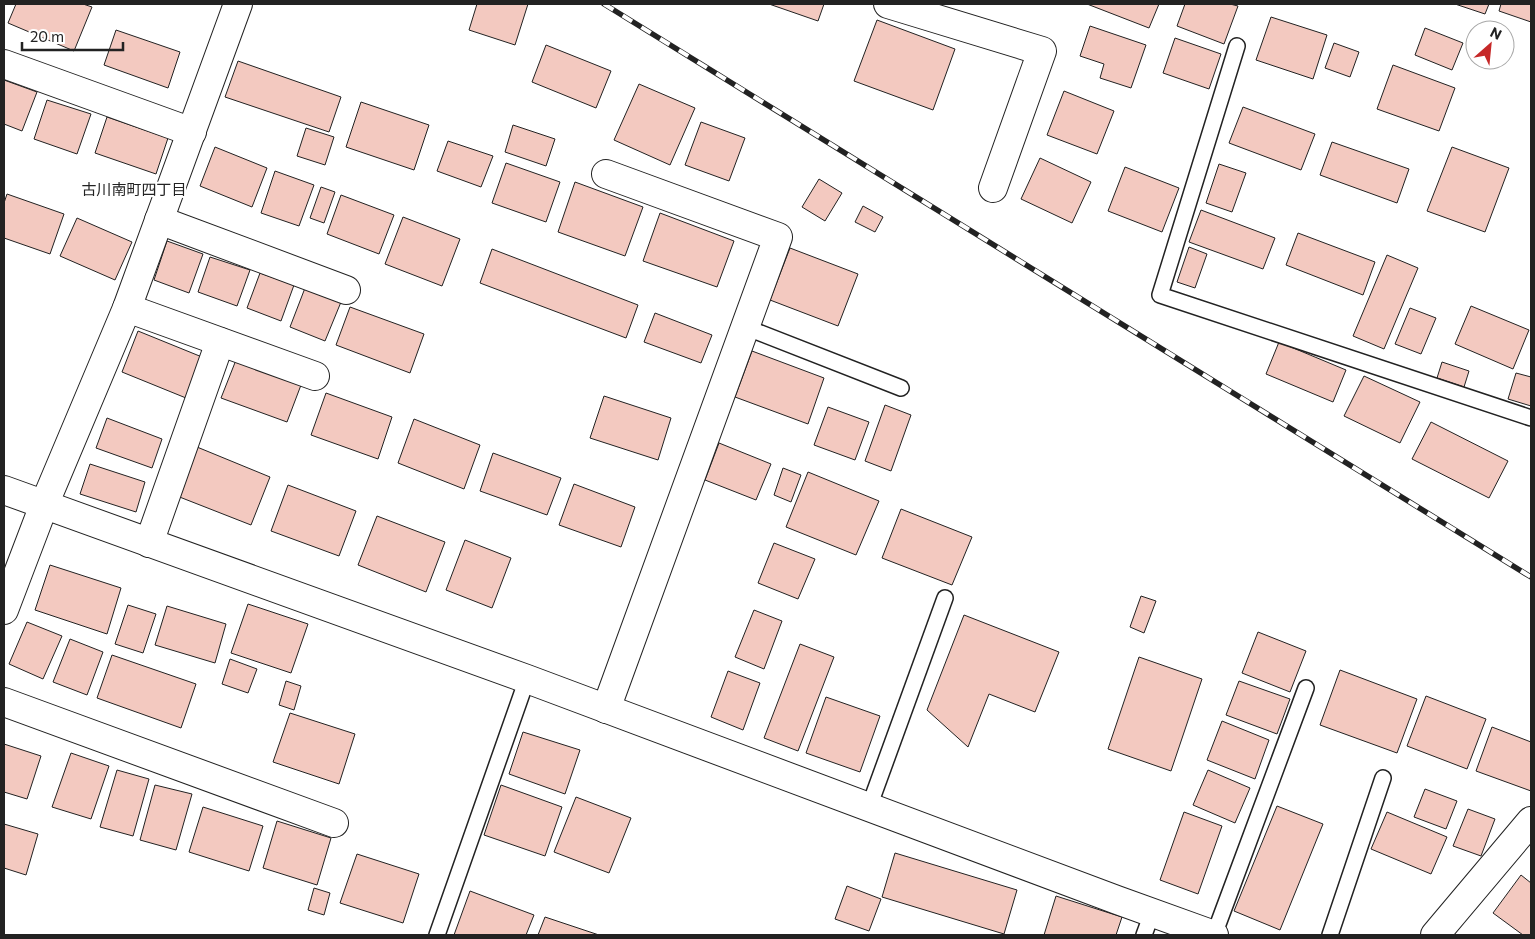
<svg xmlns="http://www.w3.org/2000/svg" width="1535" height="939" font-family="Commissioner,'Noto Sans JP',sans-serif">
  <rect width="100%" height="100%" fill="#fff"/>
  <g fill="#f3c9c0" stroke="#222">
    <polygon points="16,4 83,4 92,7 74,51 8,23"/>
    <polygon points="477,4 528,4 515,45 469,30"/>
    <polygon points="769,4 824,4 818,21"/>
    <polygon points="1087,4 1159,4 1149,28"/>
    <polygon points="1185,4 1230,4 1238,6 1224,44 1177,26"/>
    <polygon points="1455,4 1489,4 1485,14"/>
    <polygon points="1501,4 1531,4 1531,22 1499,11"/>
    <polygon points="1271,17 1327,35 1313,79 1256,60"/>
    <polygon points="877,20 955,49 933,110 854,81"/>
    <polygon points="1090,26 1146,45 1131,88 1100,78 1104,64 1080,56"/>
    <polygon points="1425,28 1463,43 1452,70 1415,55"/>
    <polygon points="116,30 180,52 168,88 104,65"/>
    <polygon points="1175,38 1221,54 1209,89 1163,73"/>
    <polygon points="1334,43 1359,52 1350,77 1325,68"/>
    <polygon points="546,45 611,71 596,108 532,82"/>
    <polygon points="238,61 341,97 329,132 225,97"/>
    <polygon points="1393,65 1455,88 1439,131 1377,109"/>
    <polygon points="4,80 37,92 22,131 4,124"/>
    <polygon points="639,84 695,108 670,165 614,140"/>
    <polygon points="1064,91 1114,111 1097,154 1047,135"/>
    <polygon points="47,100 91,114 77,154 34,139"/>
    <polygon points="361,102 429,125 414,170 346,147"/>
    <polygon points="1243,107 1315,134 1301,170 1229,143"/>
    <polygon points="107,117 168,138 156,174 95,153"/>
    <polygon points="701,122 745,138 729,181 685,165"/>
    <polygon points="513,125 555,139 546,166 505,152"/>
    <polygon points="306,128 334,137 325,165 297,156"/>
    <polygon points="448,141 493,156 481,187 437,171"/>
    <polygon points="1332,142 1409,169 1397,203 1320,175"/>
    <polygon points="215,147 267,168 252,207 200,186"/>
    <polygon points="1452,147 1509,168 1485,232 1427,211"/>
    <polygon points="1040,158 1091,182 1072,223 1021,199"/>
    <polygon points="506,163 560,182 546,222 492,203"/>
    <polygon points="1219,164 1246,173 1232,212 1206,203"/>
    <polygon points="1125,167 1179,188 1162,232 1108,211"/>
    <polygon points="275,171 314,185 299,226 261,213"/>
    <polygon points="819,179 842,193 825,221 802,207"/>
    <polygon points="575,182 643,207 625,256 558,232"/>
    <polygon points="321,187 335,192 324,223 310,218"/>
    <polygon points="7,194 64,214 50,254 4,238 4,203"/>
    <polygon points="341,195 394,215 379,254 327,234"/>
    <polygon points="863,206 883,217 875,232 855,222"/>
    <polygon points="1201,210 1275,238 1263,269 1189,242"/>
    <polygon points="660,213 734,241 717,287 643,261"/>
    <polygon points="403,217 460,239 442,286 385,264"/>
    <polygon points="77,218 132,242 115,280 60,256"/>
    <polygon points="1298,233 1375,262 1363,295 1286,265"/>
    <polygon points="167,241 203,254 189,293 154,280"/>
    <polygon points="1189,247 1207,254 1195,288 1177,282"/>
    <polygon points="790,248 858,274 838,326 770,300"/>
    <polygon points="492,249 638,305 626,338 480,283"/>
    <polygon points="1387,255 1418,268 1384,349 1353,336"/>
    <polygon points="210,257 250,270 237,306 198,292"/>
    <polygon points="260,273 294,285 281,321 247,308"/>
    <polygon points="305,288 341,302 325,341 290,327"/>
    <polygon points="1471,306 1529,330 1513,369 1455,344"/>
    <polygon points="350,307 424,334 410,373 336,345"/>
    <polygon points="1410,308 1436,318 1421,354 1395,344"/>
    <polygon points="655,313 712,335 701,363 644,342"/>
    <polygon points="138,331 202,357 186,398 122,372"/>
    <polygon points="1279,342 1346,370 1333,402 1266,374"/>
    <polygon points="752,351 824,378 808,424 735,397"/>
    <polygon points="236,360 301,385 287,422 221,398"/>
    <polygon points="1442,362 1469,371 1464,387 1437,378"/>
    <polygon points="1516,373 1531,377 1531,406 1508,399"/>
    <polygon points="1364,376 1420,402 1400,443 1344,416"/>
    <polygon points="326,393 392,417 378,459 311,435"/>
    <polygon points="604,396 671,418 658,460 590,438"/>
    <polygon points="885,405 911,415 891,471 865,461"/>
    <polygon points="828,407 869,422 855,460 814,445"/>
    <polygon points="107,418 162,439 152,468 96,448"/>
    <polygon points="414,419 480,445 464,489 398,463"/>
    <polygon points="1431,422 1508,461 1489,498 1412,459"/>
    <polygon points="719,443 771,464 756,500 705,480"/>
    <polygon points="197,447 270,477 251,525 177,496"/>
    <polygon points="493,453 561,478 547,515 480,491"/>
    <polygon points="90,464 145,482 136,512 80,494"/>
    <polygon points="783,468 801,475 791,502 774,495"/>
    <polygon points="808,472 879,501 856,555 786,527"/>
    <polygon points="574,484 635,507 621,547 559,525"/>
    <polygon points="288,485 356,511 339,556 271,531"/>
    <polygon points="901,509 972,537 952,585 882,558"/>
    <polygon points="377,516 445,542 426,592 358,565"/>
    <polygon points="465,540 511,558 492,608 446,590"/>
    <polygon points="774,543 815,559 798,599 758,583"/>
    <polygon points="50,565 121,588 107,634 35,610"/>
    <polygon points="1141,596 1156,601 1144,633 1130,627"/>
    <polygon points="248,604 308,624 291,673 231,653"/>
    <polygon points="128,605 156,614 143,653 115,644"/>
    <polygon points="167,606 226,624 215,663 155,645"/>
    <polygon points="754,610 782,621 764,669 735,657"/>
    <polygon points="964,615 1059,652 1035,712 989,694 968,747 927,710"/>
    <polygon points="27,622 62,636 43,679 9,664"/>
    <polygon points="1258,632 1306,651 1290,692 1242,673"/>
    <polygon points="70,639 103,652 87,695 53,682"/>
    <polygon points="800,644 834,657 798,751 764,738"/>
    <polygon points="112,655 196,684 181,728 97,698"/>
    <polygon points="1139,657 1202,679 1171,771 1108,749"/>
    <polygon points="230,659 257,669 248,693 222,684"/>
    <polygon points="1340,670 1417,699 1397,753 1320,725"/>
    <polygon points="728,671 760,683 743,730 711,717"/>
    <polygon points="286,681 301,686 294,710 279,705"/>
    <polygon points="1239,681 1290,699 1277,734 1226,715"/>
    <polygon points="1426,696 1486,719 1467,769 1407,746"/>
    <polygon points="826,697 880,716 860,772 806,753"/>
    <polygon points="290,713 355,734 339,784 273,762"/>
    <polygon points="1222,721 1269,740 1255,779 1207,760"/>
    <polygon points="1492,727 1531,742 1531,791 1476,771"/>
    <polygon points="523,732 580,750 565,794 509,774"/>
    <polygon points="4,744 41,756 27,799 4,792"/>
    <polygon points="71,753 109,766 91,819 52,807"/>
    <polygon points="117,770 149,779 133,836 100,827"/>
    <polygon points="1208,770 1250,788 1235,823 1193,805"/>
    <polygon points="155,785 192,794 176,850 140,840"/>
    <polygon points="501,785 562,807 545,856 484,835"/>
    <polygon points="1425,789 1457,801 1446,829 1414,817"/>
    <polygon points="576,797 631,818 609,873 554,852"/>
    <polygon points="1277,806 1323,824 1280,930 1234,911"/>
    <polygon points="203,807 263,826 249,871 189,852"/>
    <polygon points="1468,809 1495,819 1481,856 1453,846"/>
    <polygon points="1184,812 1222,826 1198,894 1160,880"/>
    <polygon points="1387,812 1447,837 1431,874 1371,849"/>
    <polygon points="277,821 331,838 317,885 263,868"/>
    <polygon points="4,824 38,834 26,875 4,868"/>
    <polygon points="895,853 1017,890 1004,934 882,897"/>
    <polygon points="357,854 419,874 403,923 340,903"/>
    <polygon points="1521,875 1531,883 1531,935 1523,935 1493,913"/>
    <polygon points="847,886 881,899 869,931 835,919"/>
    <polygon points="314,888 330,893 324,915 308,910"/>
    <polygon points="470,891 534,915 526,935 454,935"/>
    <polygon points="1056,896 1122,917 1116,935 1044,935"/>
    <polygon points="545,917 599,935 538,935"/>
  </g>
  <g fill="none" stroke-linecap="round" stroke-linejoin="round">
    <g stroke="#222" stroke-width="18">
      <g id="service">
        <polyline points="1237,46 1160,295 1531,418"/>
        <polyline points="745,327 901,388"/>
        <polyline points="869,807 945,598"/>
        <polyline points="437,935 527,679"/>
        <polyline points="1144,935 1152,913"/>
        <polyline points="1214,935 1306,688"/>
        <polyline points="1330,935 1383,778"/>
      </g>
    </g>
    <g stroke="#222" stroke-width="30">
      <g id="minor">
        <polyline points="888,4 1042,51 993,188"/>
        <polyline points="4,64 192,132"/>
        <polyline points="606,174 778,237 606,709"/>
        <polyline points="159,220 346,290"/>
        <polyline points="127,308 315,376"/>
        <polyline points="4,490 527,679 1117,900 1214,935"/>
        <polyline points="149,543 220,342"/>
        <polyline points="4,610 44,505 127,308 238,4"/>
        <polyline points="4,702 334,823"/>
        <polyline points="1435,935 1531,821"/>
      </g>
    </g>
    <use href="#service" stroke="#fff" stroke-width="15"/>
    <use href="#minor" stroke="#fff" stroke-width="28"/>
    <g stroke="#222" stroke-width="5.5">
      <polyline id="rail" points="604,4 1531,577"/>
    </g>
    <use href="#rail" stroke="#fff" stroke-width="4" stroke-dasharray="11" stroke-linecap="butt"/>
  </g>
  <g text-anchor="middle" stroke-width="4" stroke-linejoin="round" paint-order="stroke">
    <g font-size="15" fill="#222" stroke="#fff">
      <text x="134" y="195">古川南町四丁目</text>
    </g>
  </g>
  <rect width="1535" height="939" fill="none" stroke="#222222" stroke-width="10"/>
  <g transform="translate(1490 45) rotate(27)"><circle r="24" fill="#ffffff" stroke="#a7a7a7"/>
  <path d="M0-4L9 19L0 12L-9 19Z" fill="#c62828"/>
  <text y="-8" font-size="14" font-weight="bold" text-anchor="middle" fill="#222222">N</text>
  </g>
  <path d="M22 42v8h101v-8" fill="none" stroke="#222222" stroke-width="2.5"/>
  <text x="30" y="42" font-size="15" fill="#222222" stroke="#ffffff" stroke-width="4" paint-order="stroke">20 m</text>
</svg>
